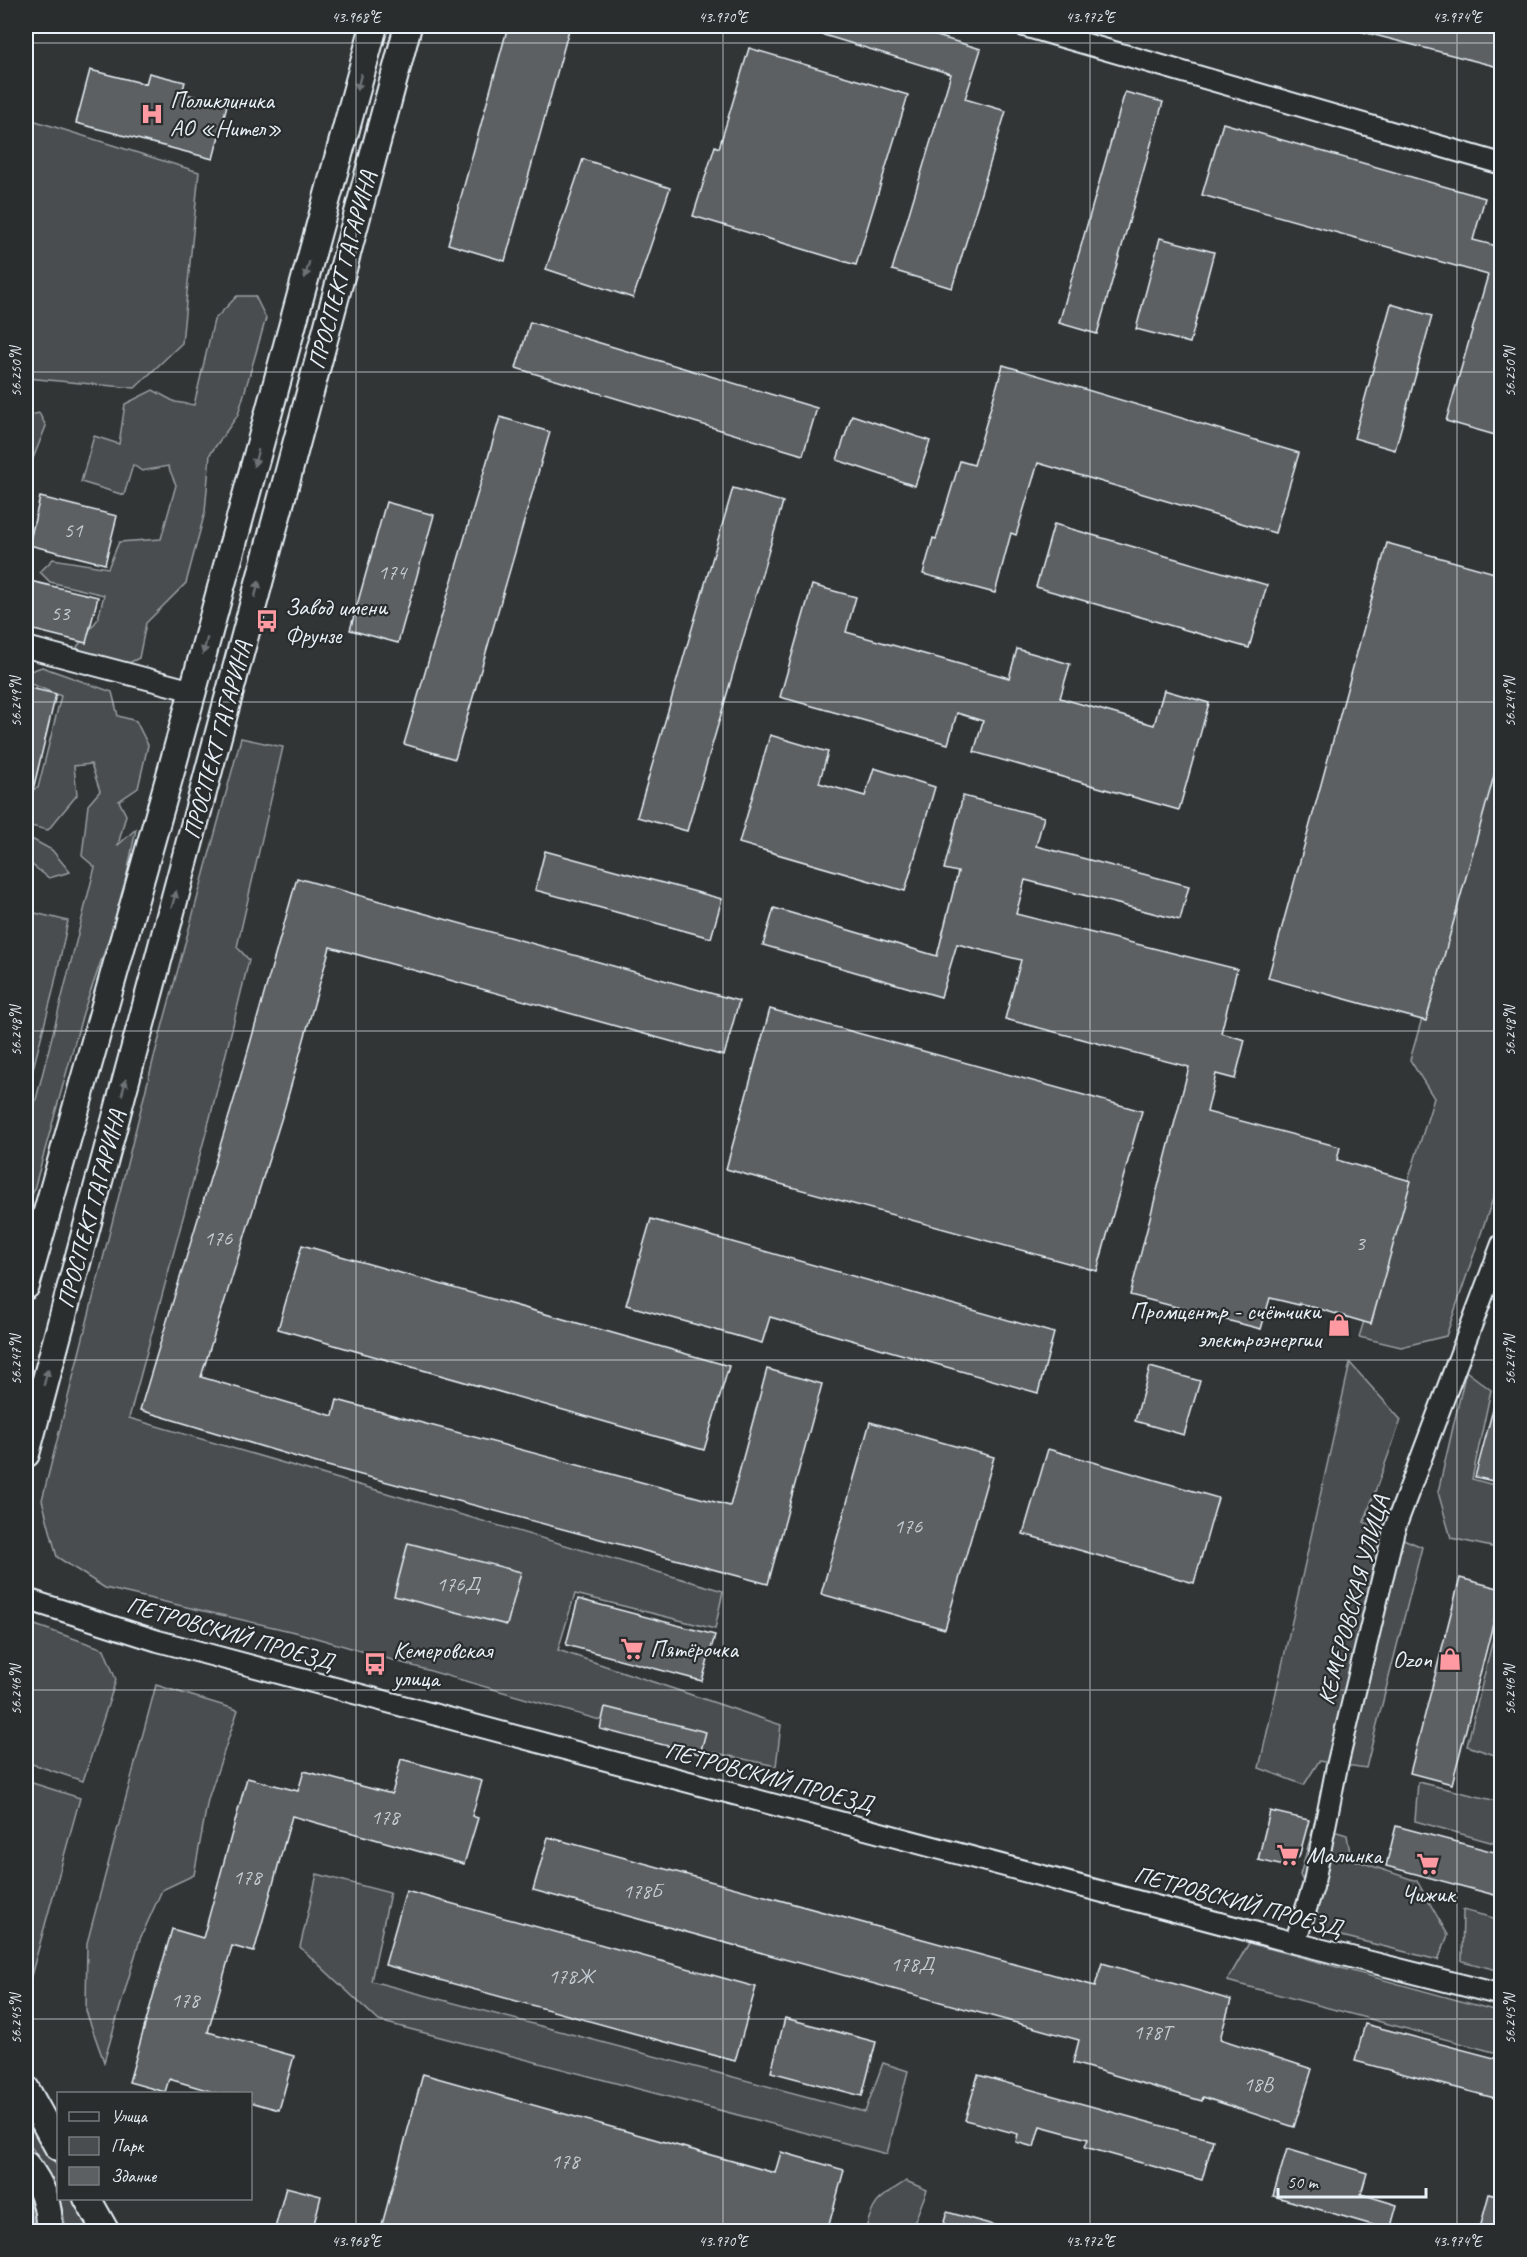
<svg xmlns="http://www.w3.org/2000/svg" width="1527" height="2257" font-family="Caveat,sans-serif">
  <rect width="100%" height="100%" fill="#323536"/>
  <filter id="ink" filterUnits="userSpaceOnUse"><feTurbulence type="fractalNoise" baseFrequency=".0167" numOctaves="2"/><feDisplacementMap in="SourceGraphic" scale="12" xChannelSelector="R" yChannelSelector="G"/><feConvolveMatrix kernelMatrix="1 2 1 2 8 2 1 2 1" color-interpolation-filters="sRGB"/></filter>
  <g filter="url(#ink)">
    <g fill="#494d4f" stroke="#989fa4" stroke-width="1.5">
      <polygon points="26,118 199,172 182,343 135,388 26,378"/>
      <polygon points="237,296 255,296 266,318 238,415 210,454 205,512 186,583 146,623 139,658 105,675 79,668 77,647 98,619 104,595 50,582 40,572 53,559 108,568 119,542 161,539 176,485 168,466 142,471 133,465 124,495 81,482 94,436 119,444 125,404 153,390 175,402 194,405 214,320"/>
      <polygon points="39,413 46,426 26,476 26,416"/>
      <polygon points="42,667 112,692 118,716 136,721 148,745 138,788 119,801 126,815 118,845 136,829 121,904 83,1013 26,1218 26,1139 95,867 82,856 88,805 100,791 91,764 74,766 77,795 48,830 26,825 26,791 38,788 61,696 31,684 27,672"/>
      <polygon points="241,738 283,747 237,947 249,960 211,1114 129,1418 723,1591 715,1629 575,1594 558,1650 781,1725 776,1766 707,1751 299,1633 105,1588 57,1557 42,1500 154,1057"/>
      <polygon points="1501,744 1501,1175 1446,1336 1401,1347 1359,1337 1434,1098 1410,1060"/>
      <polygon points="26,836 52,850 70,872 49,878 32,865 26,863"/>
      <polygon points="31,912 68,921 53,991 26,1096 26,934"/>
      <polygon points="1350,1363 1401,1420 1364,1522 1422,1547 1366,1768 1319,1761 1304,1785 1259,1768"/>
      <polygon points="1466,1371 1491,1390 1472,1479 1501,1487 1501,1549 1451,1538 1438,1492"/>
      <polygon points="1501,1606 1502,1757 1501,1757 1467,1746"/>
      <polygon points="35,1625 104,1649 116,1680 83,1781 26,1762 26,1628"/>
      <polygon points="156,1685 238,1710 208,1799 194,1875 162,1890 140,1939 104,2062 86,2011 87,1943"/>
      <polygon points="26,1781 80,1798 26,1994"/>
      <polygon points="1418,1782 1501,1802 1501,1845 1415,1821"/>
      <polygon points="1314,1825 1347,1835 1351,1859 1417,1881 1448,1935 1438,1960 1326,1932 1300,1875"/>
      <polygon points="317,1874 390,1893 371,1981 865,2112 883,2063 908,2071 887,2154 379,2021 300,1947"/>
      <polygon points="1463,1910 1501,1920 1501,1971 1462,1961"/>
      <polygon points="1249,1943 1501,2012 1501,2054 1227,1981"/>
      <polygon points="26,2114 58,2168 58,2198 44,2164 26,2140"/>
      <path d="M 906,2181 L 927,2190 L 911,2231 L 865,2231 C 874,2199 879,2199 906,2181 Z"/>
      <polygon points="26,2189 29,2194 34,2231 26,2231"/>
      <polygon points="59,2199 77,2199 95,2231 66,2231 63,2212"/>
    </g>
    <g fill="#5c6063" stroke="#e8f1f8" stroke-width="1.5">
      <polygon points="508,26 570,26 505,261 448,244"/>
      <polygon points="804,26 903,26 981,49 965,99 1006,111 952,288 892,270 951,74 804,29"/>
      <polygon points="1359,26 1502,26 1502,68 1359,31"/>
      <polygon points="749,48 908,95 856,265 693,216 715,146 719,148"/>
      <polygon points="90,70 146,84 149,73 185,82 182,93 227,105 213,159 76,123"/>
      <polygon points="1125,92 1163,102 1097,334 1059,323"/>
      <polygon points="1223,123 1485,198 1473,240 1497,246 1502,245 1502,437 1446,421 1488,275 1202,195"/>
      <polygon points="583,159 670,188 633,298 546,269"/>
      <polygon points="1160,238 1214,252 1190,343 1136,329"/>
      <polygon points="1391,304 1432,316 1395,450 1354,438"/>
      <polygon points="530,322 817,408 803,455 516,368"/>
      <polygon points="1003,365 1299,453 1275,533 1038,463 1016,535 1011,533 995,593 923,574 933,538 936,539 960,461 974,465"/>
      <polygon points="852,415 930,441 915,486 837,460"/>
      <polygon points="500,417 550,432 455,759 404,744"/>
      <polygon points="733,488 783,502 687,831 637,817"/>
      <polygon points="40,497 117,516 105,564 29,545"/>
      <polygon points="386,502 434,515 398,643 350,630"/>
      <polygon points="1054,524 1267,585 1249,648 1036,587"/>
      <polygon points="1387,543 1502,575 1502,747 1426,1021 1268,978"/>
      <polygon points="26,580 98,597 86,643 26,628"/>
      <polygon points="812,585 856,597 846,632 1009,678 1017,649 1070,664 1060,698 1154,725 1164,690 1209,703 1179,810 974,752 983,721 957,713 948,744 780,697"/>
      <polygon points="26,687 56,694 32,794 26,794"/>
      <polygon points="770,735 828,752 819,783 865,796 874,768 935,787 905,891 739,843"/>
      <polygon points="963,796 1044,817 1036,846 1189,886 1180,920 1025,880 1016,914 1237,969 1221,1033 1245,1040 1235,1079 1216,1074 1207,1112 1340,1147 1337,1160 1411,1181 1371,1324 1299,1303 1299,1305 1270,1298 1261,1329 1130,1295 1189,1067 1005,1019 1021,960 957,944 941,997 763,945 774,908 937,956 958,872 944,869"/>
      <polygon points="545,851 722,899 711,938 535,890"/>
      <polygon points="297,878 739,1001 724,1056 330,947 285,1107 201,1377 333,1416 337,1400 730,1506 767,1369 822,1384 768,1584 320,1464 140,1410 236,1093"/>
      <polygon points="770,1009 1142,1111 1097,1271 726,1169"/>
      <polygon points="651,1219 1054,1333 1038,1393 770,1317 762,1343 626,1305"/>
      <polygon points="302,1245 729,1366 704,1450 278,1329"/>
      <polygon points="1150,1367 1200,1381 1184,1435 1135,1421"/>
      <polygon points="1496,1398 1502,1399 1502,1483 1475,1477"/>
      <polygon points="870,1422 994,1457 945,1629 821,1594"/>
      <polygon points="1048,1449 1218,1498 1194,1583 1023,1534"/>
      <polygon points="408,1543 521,1572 507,1625 394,1596"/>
      <polygon points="1460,1578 1502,1589 1452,1784 1410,1773"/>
      <polygon points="578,1599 715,1635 702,1681 566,1645"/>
      <polygon points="605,1707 706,1732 700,1754 600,1729"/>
      <polygon points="401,1759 482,1781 472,1816 478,1818 464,1864 292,1816 254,1952 232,1946 208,2032 294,2056 279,2110 250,2102 250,2094 220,2094 169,2079 165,2092 129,2082 172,1929 203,1938 247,1778 298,1791 304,1771 392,1794"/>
      <polygon points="1270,1811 1309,1820 1299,1857 1284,1866 1258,1860"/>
      <polygon points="1396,1826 1502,1854 1502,1897 1386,1866"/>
      <polygon points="548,1837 1095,1986 1102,1963 1231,2000 1220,2039 1312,2069 1294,2127 1203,2097 1202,2101 1073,2063 1079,2040 533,1890"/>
      <polygon points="406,1891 756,1987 735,2061 385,1965"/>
      <polygon points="785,2018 876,2042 862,2096 771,2072"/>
      <polygon points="1365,2024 1502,2060 1502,2100 1355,2061"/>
      <polygon points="423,2074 775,2173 781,2152 844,2170 827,2232 380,2232"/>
      <polygon points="978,2075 1213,2140 1202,2180 1085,2147 1088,2139 1040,2126 1034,2147 1016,2142 1018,2134 965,2120"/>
      <polygon points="1287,2149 1367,2173 1361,2194 1397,2205 1390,2230 1273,2196"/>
      <polygon points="286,2187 321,2196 312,2232 274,2232"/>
      <polygon points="1489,2194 1502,2197 1502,2232 1479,2232"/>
      <polygon points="947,2212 1001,2227 1000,2232 941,2232"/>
    </g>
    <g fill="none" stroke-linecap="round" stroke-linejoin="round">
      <g stroke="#e8f1f8" stroke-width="24">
        <g id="minor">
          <polyline points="1024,26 1502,164"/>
          <polyline points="26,647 193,691"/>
          <polyline points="26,1599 158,1641 1295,1943 1502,1995"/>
          <polyline points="1295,1943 1313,1887 1337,1766 1394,1530 1502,1244"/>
        </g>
      </g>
      <g stroke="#e8f1f8" stroke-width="30">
        <g id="major">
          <polyline points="26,1286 170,775 374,26"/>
          <polyline points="26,1454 408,26"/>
          <polyline points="26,2089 58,2147"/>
          <path d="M 26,2165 C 42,2185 50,2205 49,2232"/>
          <polyline points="87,2198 106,2232"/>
        </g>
      </g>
      <use href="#minor" stroke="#2a2d2e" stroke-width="20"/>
      <use href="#major" stroke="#2a2d2e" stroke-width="26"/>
    </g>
    <defs><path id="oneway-solid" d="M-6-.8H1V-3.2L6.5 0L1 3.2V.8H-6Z" transform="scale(1.5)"/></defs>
    <g fill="#6c7275">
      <use href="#oneway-solid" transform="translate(359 82) rotate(105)"/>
      <use href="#oneway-solid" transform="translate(307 270) rotate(105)"/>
      <use href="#oneway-solid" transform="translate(256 458) rotate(105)"/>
      <use href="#oneway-solid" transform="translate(257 589) rotate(-75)"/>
      <use href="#oneway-solid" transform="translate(205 646) rotate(105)"/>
      <use href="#oneway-solid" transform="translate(174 899) rotate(-75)"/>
      <use href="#oneway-solid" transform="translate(124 1087) rotate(-75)"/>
      <use href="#oneway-solid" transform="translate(46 1377) rotate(-75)"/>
    </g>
  </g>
  <path fill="none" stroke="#e8f1f8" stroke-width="1.5" stroke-opacity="0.45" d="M 356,26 L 356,2232M 723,26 L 723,2232M 1090,26 L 1090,2232M 1457,26 L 1457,2232M 26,43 L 1502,43M 26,372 L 1502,372M 26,702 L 1502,702M 26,1031 L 1502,1031M 26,1360 L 1502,1360M 26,1690 L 1502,1690M 26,2019 L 1502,2019"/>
  <defs>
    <g id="hospital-bare" transform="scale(1.8)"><path d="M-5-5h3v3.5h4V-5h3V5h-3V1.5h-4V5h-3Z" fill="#ff9aa2" stroke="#2a2d2e" stroke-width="2.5" paint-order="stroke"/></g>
    <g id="bus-bare" transform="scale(1.8)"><path d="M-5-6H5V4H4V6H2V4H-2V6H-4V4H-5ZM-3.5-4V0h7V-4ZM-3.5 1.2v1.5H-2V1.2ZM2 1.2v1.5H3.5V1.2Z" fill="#ff9aa2" stroke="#2a2d2e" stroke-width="2.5" paint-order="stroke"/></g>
    <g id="shop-bare" transform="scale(1.8)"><path d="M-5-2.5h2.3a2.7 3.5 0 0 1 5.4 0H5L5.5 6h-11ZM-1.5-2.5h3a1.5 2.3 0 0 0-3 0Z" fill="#ff9aa2" stroke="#2a2d2e" stroke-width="2.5" paint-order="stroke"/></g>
    <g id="supermarket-bare" transform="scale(1.8)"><path d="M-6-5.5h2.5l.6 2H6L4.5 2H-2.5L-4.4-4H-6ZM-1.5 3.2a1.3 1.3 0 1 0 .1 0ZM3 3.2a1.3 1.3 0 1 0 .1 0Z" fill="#ff9aa2" stroke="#2a2d2e" stroke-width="2.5" paint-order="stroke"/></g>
  </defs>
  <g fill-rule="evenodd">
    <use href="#hospital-bare" x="152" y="114"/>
    <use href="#bus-bare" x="267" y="621"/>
    <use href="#shop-bare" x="1339" y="1325"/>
    <use href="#supermarket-bare" x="632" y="1649"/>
    <use href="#shop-bare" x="1450" y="1659"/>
    <use href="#bus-bare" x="375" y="1664"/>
    <use href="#supermarket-bare" x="1288" y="1855"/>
    <use href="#supermarket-bare" x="1428" y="1864"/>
  </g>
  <g text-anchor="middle" stroke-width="4.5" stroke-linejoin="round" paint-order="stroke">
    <g font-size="21" fill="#c5cdd3">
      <text x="73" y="537">51</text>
      <text x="392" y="579">174</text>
      <text x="60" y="620">53</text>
      <text x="218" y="1245">176</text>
      <text x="1360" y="1250">3</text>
      <text x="908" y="1533">176</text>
      <text x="458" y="1591">176Д</text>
      <text x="385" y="1824">178</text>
      <text x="247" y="1884">178</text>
      <text x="642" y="1898">178Б</text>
      <text x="912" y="1971">178Д</text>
      <text x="571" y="1983">178Ж</text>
      <text x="185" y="2007">178</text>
      <text x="1152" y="2039">178Т</text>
      <text x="1258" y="2091">18В</text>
      <text x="565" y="2168">178</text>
    </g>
    <g font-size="24" fill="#e8f1f8" stroke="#2a2d2e" text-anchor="start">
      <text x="170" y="108">Поликлиника<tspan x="170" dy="28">АО «Нител»</tspan></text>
      <text x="285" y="615">Завод имени<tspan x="285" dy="28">Фрунзе</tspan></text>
      <text x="1321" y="1319" text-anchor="end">Промцентр - счётчики<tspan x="1321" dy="28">электроэнергии</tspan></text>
      <text x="650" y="1657">Пятёрочка</text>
      <text x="393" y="1658">Кемеровская<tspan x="393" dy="28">улица</tspan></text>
      <text x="1432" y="1667" text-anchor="end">Ozon</text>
      <text x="1306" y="1863">Малинка</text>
      <text x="1428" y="1902" text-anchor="middle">Чижик</text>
    </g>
    <g font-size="24" fill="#e8f1f8" stroke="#2a2d2e">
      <text transform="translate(342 270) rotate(-75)" y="8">ПРОСПЕКТ ГАГАРИНА</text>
      <text transform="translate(217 740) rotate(-75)" y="8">ПРОСПЕКТ ГАГАРИНА</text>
      <text transform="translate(91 1209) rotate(-75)" y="8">ПРОСПЕКТ ГАГАРИНА</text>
      <text transform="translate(1353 1600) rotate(-75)" y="8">КЕМЕРОВСКАЯ УЛИЦА</text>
      <text transform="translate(230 1633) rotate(16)" y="8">ПЕТРОВСКИЙ ПРОЕЗД</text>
      <text transform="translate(769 1777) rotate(15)" y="8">ПЕТРОВСКИЙ ПРОЕЗД</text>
      <text transform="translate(1238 1901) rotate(15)" y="8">ПЕТРОВСКИЙ ПРОЕЗД</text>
    </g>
  </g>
  <rect width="1527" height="2257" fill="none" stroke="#2a2d2e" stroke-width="66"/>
  <rect x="57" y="2092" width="195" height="108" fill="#2a2d2e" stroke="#767b7f" stroke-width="1.5"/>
  <rect x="69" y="2112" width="30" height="9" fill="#2a2d2e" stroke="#767b7f" stroke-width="1.5"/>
  <text x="111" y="2122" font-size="18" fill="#e8f1f8">Улица</text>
  <rect x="69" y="2137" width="30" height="18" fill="#494d4f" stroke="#767b7f" stroke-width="1.5"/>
  <text x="111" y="2152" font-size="18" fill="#e8f1f8">Парк</text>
  <rect x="69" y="2167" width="30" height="18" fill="#5c6063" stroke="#767b7f" stroke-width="1.5"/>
  <text x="111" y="2182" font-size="18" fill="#e8f1f8">Здание</text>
  <path d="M1278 2188v9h148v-9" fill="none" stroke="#e8f1f8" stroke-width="3"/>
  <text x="1287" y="2188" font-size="18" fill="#e8f1f8" stroke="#2a2d2e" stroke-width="4.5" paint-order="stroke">50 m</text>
  <rect x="33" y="33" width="1461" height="2191" fill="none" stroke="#e8f1f8" stroke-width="2"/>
  <g font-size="15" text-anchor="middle" fill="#e8f1f8">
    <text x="356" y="22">43.968°E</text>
    <text x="723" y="22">43.970°E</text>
    <text x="1090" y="22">43.972°E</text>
    <text x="1457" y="22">43.974°E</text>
    <text transform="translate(16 372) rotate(-90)" y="5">56.250°N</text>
    <text transform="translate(1510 372) rotate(-90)" y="5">56.250°N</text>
    <text transform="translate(16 702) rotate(-90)" y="5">56.249°N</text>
    <text transform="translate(1510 702) rotate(-90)" y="5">56.249°N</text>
    <text transform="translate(16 1031) rotate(-90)" y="5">56.248°N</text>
    <text transform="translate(1510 1031) rotate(-90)" y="5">56.248°N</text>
    <text transform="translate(16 1360) rotate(-90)" y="5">56.247°N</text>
    <text transform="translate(1510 1360) rotate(-90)" y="5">56.247°N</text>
    <text transform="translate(16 1690) rotate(-90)" y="5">56.246°N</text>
    <text transform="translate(1510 1690) rotate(-90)" y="5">56.246°N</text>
    <text transform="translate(16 2019) rotate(-90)" y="5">56.245°N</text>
    <text transform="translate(1510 2019) rotate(-90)" y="5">56.245°N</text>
    <text x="356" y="2246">43.968°E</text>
    <text x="723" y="2246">43.970°E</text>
    <text x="1090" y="2246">43.972°E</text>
    <text x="1457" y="2246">43.974°E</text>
  </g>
</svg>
